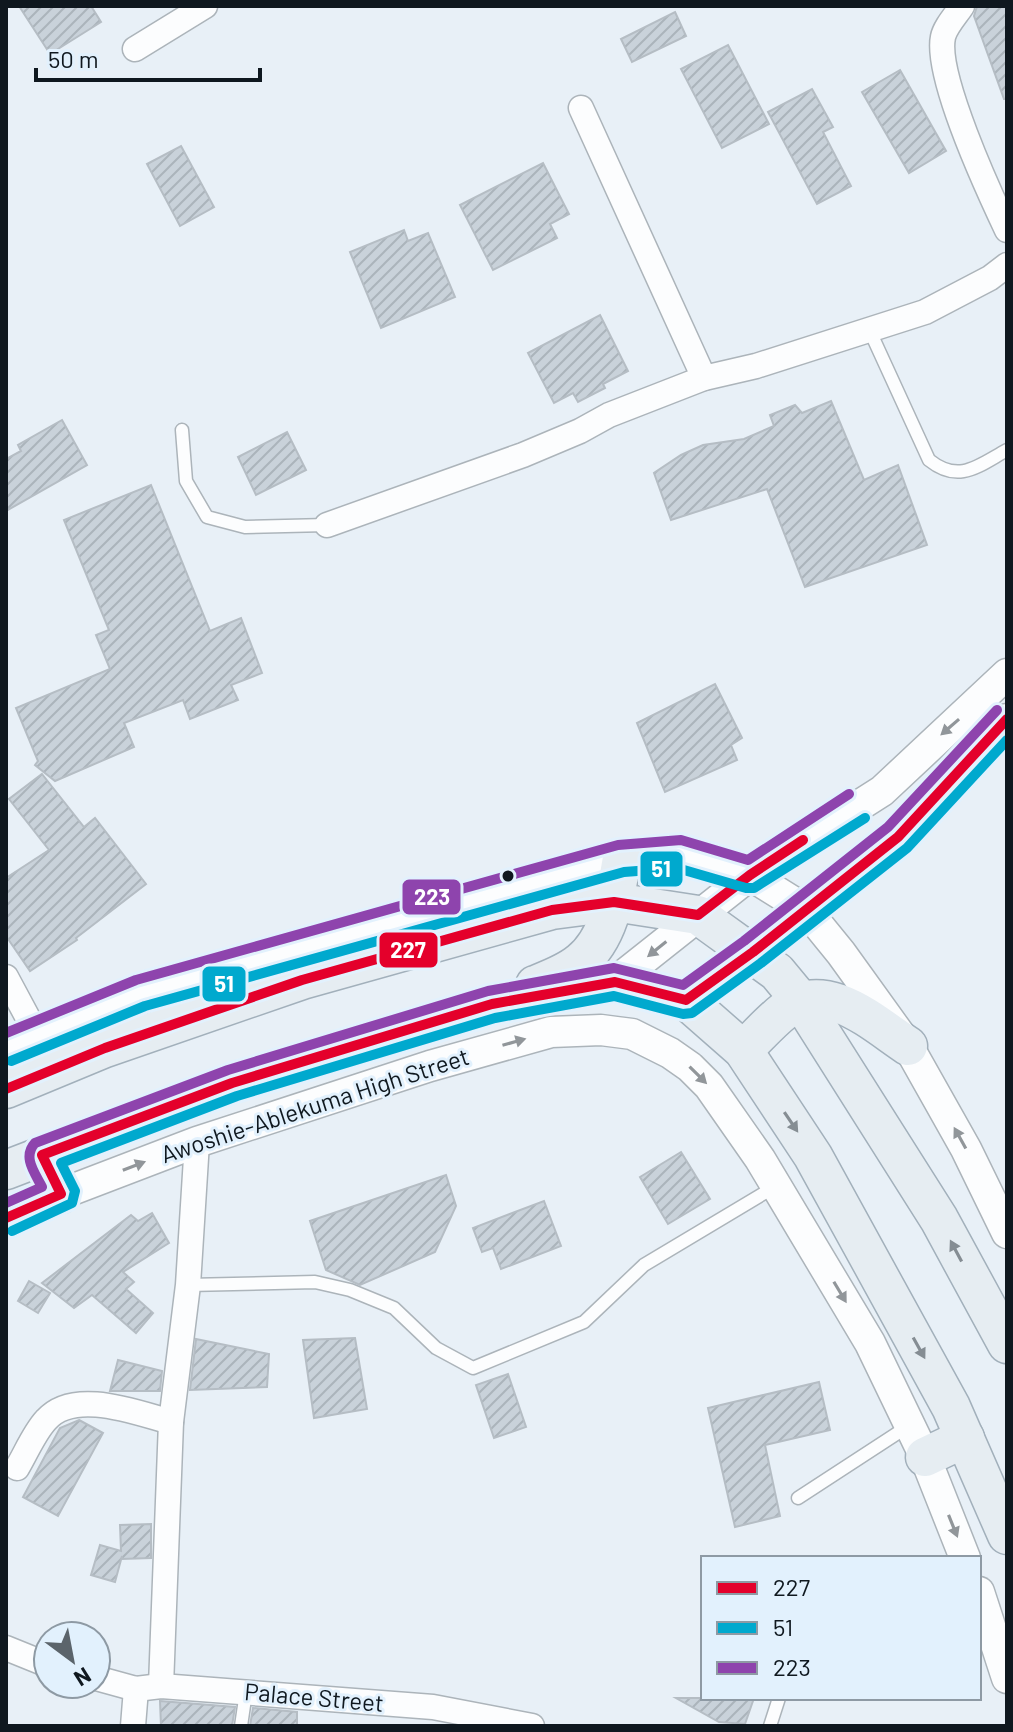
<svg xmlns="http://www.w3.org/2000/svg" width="1013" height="1732" font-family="Barlow,sans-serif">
  <defs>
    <pattern id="building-hatch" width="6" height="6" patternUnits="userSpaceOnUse" patternTransform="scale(2)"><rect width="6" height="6" fill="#c9d2da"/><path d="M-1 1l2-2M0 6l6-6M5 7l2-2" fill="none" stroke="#abb4bb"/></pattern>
  </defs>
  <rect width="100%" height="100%" fill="#e8f0f7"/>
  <g fill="url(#building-hatch)" stroke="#b5bdc4" stroke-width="2">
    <polygon points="19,6 91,6 101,22 50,54"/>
    <polygon points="977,6 1007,6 1007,99 1004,99 974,16"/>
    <polygon points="675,12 686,36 632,62 621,39"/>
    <polygon points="728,45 769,124 722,148 681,69"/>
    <polygon points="900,70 946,151 909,173 862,92"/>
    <polygon points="812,89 833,127 823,132 851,186 817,204 768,112"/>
    <polygon points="181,146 214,207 180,226 147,164"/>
    <polygon points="543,163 569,214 550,224 557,238 493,270 460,205"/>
    <polygon points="404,230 408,241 428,233 455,297 381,328 350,252"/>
    <polygon points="600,315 628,371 603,384 605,388 578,402 573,393 554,403 528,353"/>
    <polygon points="831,401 864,480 898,465 927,545 805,587 767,489 671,520 654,473 681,455 703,445 744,439 774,426 770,415 795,405 802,413"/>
    <polygon points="62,420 87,465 6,511 6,459 21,451 18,445"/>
    <polygon points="287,432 306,470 256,495 238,457"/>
    <polygon points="151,485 210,631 241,618 262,673 231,685 238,700 190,719 183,700 124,723 134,747 55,781 35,765 38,761 16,708 110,669 96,635 109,630 64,520"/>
    <polygon points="715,684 742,738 731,745 737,760 665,792 637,723"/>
    <polygon points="42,774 84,827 95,818 146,884 76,938 77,940 30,971 6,936 6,878 49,850 9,799"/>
    <polygon points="681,1152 710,1199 668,1224 640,1177"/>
    <polygon points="446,1175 456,1206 435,1252 360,1285 326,1270 310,1221"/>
    <polygon points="544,1201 561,1246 501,1269 493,1248 482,1252 473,1228"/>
    <polygon points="152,1213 169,1243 123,1272 134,1282 126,1289 153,1313 136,1333 92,1295 74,1308 42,1283 131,1215 138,1221"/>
    <polygon points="29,1281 50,1293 38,1313 18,1301"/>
    <polygon points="355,1338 367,1409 314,1418 303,1340"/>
    <polygon points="196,1339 269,1354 267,1387 190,1390"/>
    <polygon points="118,1360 162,1371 160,1391 110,1391"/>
    <polygon points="508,1374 526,1427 494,1438 476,1385"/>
    <polygon points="819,1382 830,1430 765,1445 780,1516 735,1527 708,1408"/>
    <polygon points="79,1420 103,1433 58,1516 23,1497 60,1428"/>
    <polygon points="151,1524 151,1558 122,1559 122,1556 115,1582 91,1575 100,1545 121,1551 120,1525"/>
    <polygon points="676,1698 754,1698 745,1724 719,1722"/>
    <polygon points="160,1701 235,1707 232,1726 161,1726"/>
    <polygon points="253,1708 297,1712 297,1726 250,1726"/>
  </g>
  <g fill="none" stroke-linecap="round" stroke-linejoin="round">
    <g stroke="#acb4ba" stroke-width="15">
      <g id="service">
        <path d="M 869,329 L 929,460 C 959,484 978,466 1007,450"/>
        <polyline points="182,430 186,481 207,517 245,527 327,525"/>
        <polyline points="188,1285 315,1282 350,1290 394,1308 436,1348 473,1368 584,1322 644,1265 776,1186"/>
        <polyline points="798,1498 910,1425"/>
        <polyline points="241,1726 246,1692"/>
        <polyline points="770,1726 779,1698"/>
      </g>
    </g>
    <g stroke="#acb4ba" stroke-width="27">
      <g id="minor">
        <path d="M 962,6 C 956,15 945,27 943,37 C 935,75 989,192 1007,230"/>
        <polyline points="135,49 205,6"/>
        <polyline points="581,108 704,378"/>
        <polyline points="327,525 523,455 580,431 609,415 704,378 756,366 925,312 990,278 1007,265"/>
        <polyline points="6,977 36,1033"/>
        <path d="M 17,1468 C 26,1453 34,1433 46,1420 C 74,1388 137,1413 171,1422"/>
        <polyline points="6,1648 48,1665"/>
        <polyline points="96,1678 136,1689 161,1686 433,1707 532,1726"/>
        <polyline points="161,1686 171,1422 188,1285 197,1142"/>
        <polyline points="133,1726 136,1689"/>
      </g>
    </g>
    <g stroke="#acb4ba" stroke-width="33">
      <g id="tertiary">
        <polyline points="615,982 750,875 882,791 1007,674"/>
        <polyline points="686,1000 753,952 772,935 842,883 898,837 1007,719"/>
        <polyline points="6,1048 140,993 622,858 679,854 750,875 806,910 841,953 908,1046 966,1149 1007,1233"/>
        <polyline points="6,1218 61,1194 197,1142 430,1066 551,1032 601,1030 632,1034 670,1053 690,1067 709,1086 760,1159 870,1343 925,1457 965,1558"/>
        <polyline points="979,1592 1007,1678"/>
      </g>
    </g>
    <g stroke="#a2b0bb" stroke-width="41">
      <g id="primary">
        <path d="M 535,985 C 550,979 567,973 580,962 C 610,938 616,893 622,858"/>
        <path d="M 743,1050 C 757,1037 770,1022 784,1011 C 826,978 873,1023 908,1046"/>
        <polyline points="6,1089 105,1048 302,980 552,910 614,902 698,915 777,972 801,1001 939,1219 1007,1344"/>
        <polyline points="42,1155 61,1194"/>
        <polyline points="6,1170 232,1083 492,1004 615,982 686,1000 743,1050 813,1156 951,1407 1007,1535"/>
        <polyline points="925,1457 965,1438"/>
      </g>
    </g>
    <use href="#service" stroke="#fcfdfe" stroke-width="12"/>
    <use href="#minor" stroke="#fcfdfe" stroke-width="24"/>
    <use href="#tertiary" stroke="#fcfdfe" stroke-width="30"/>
    <use href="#primary" stroke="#e6edf2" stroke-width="38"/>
    <g stroke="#e2f1fd" stroke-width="16">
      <g id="bus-1">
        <polyline points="6,1089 105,1048 302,980 552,910 614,902 698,915 750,875 803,840"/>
        <polyline points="6,1218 61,1194 42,1155 232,1083 492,1004 615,982 686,1000 753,952 898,837 1007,719"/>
      </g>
    </g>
    <g stroke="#e2f1fd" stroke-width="16">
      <g id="bus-2">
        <polyline points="11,1061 145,1006 624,872 677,868 746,888 754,888 865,818"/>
        <polyline points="12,1231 72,1203 75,1191 61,1163 237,1096 495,1018 614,996 683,1014 692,1013 761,963 907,848 1007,740"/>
      </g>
    </g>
    <g stroke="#e2f1fd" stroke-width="16">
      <g id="bus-3">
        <polyline points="6,1033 136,980 618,845 681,840 748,860 849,794"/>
        <path d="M 6,1203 L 42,1187 C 35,1173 22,1157 35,1143 L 228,1070 L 488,991 L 614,968 L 683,985 L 744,941 L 888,827 L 997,710"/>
      </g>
    </g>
    <use href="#bus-1" stroke="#e4002b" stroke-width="10"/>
    <use href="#bus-2" stroke="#00a9ce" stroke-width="10"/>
    <use href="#bus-3" stroke="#8e44ad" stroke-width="10"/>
  </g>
  <defs><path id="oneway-solid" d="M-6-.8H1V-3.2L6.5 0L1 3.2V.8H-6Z" transform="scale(2)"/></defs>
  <g fill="#91969a">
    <use href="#oneway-solid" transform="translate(950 727) rotate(139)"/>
    <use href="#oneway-solid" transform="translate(657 949) rotate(141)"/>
    <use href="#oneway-solid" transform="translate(514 1042) rotate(-16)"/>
    <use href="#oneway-solid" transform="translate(698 1075) rotate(45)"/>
    <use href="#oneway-solid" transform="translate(960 1138) rotate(-119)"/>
    <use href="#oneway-solid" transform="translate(134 1166) rotate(-21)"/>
    <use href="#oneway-solid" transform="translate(840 1292) rotate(59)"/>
    <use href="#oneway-solid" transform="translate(953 1526) rotate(68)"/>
  </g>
  <g fill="#858d93">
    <use href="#oneway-solid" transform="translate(791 1122) rotate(56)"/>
    <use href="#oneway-solid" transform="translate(956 1251) rotate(-118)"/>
    <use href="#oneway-solid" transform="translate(919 1348) rotate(61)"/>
  </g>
  <circle fill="#0f181f" stroke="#e2f1fd" stroke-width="3" cx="508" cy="876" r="7"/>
  <g text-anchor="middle" stroke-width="6" stroke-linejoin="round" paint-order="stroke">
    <g font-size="24" fill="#0f181f" stroke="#e2f1fd">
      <text transform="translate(315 1106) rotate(-18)" y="8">Awoshie-Ablekuma High Street</text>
      <text transform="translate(314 1698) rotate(5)" y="8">Palace Street</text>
    </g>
  </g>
  <g stroke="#e2f1fd" stroke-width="3">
    <rect x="639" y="850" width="45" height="38" rx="8" fill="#00a9ce"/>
    <rect x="401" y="878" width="61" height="38" rx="8" fill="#8e44ad"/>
    <rect x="378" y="931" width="61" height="38" rx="8" fill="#e4002b"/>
    <rect x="201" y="965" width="46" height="38" rx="8" fill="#00a9ce"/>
  </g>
  <g font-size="22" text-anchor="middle" font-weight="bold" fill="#fff">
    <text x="661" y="877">51</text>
    <text x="432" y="905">223</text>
    <text x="408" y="958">227</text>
    <text x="224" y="992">51</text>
  </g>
  <rect width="1013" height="1732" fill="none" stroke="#0f181f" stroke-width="16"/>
  <rect x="701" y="1556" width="280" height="144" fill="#e2f1fd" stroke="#8e9aa4" stroke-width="2"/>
  <rect x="717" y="1582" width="40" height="12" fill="#e4002b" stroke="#8e9aa4" stroke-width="2"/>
  <text x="773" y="1596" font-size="24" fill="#0f181f">227</text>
  <rect x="717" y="1622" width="40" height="12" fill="#00a9ce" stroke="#8e9aa4" stroke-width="2"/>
  <text x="773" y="1636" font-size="24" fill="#0f181f">51</text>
  <rect x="717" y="1662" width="40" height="12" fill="#8e44ad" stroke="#8e9aa4" stroke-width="2"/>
  <text x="773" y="1676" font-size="24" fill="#0f181f">223</text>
  <g transform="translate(72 1660) rotate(148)"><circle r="38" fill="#e2f1fd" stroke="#8e9aa4" stroke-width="2"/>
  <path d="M0-6L14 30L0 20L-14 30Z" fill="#5b646b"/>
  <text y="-12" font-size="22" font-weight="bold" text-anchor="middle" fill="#0f181f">N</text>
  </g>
  <path d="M36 68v12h224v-12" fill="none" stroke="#0f181f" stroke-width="4"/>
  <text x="48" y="68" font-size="24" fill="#0f181f" stroke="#e2f1fd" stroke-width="6" paint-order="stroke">50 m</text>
</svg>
